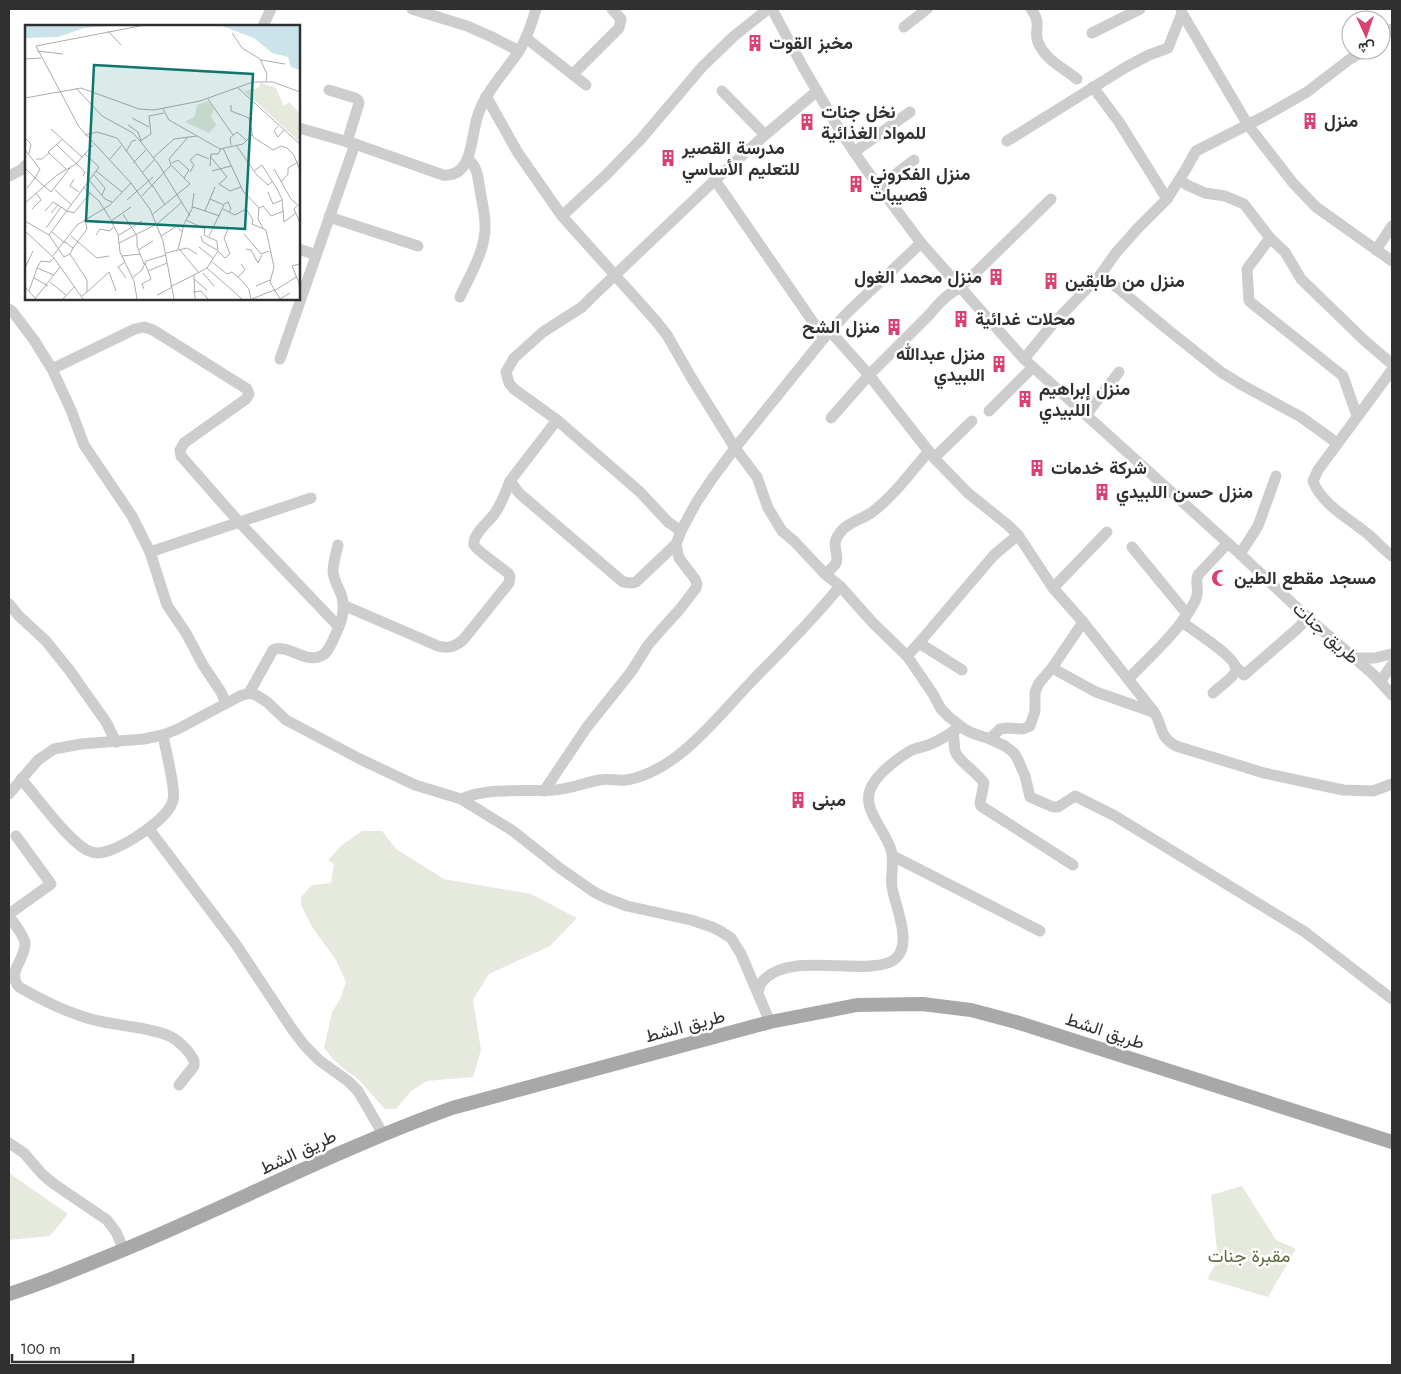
<svg xmlns="http://www.w3.org/2000/svg" width="1401" height="1374" font-family="Jost,Vazirmatn,sans-serif">
  <rect width="100%" height="100%" fill="#fff"/>
  <g fill="#e6e9dd">
    <polygon points="362,831 382,831 396,849 444,879 531,894 577,918 550,946 489,974 473,1000 481,1050 473,1077 427,1081 411,1091 396,1109 385,1109 358,1079 343,1068 332,1058 324,1048 332,1012 340,999 346,982 336,960 312,927 301,905 301,897 312,885 331,883 334,864 328,860 342,845"/>
    <polygon points="9,1173 68,1214 50,1236 9,1240"/>
    <polygon points="1242,1186 1276,1240 1296,1249 1268,1297 1207,1279 1218,1260 1211,1195"/>
  </g>
  <g fill="none" stroke-linecap="round" stroke-linejoin="round">
    <g stroke="#cdcdcd" stroke-width="11">
      <polyline points="412,9 467,26 492,37 519,51"/>
      <polyline points="772,9 803,67 842,134 863,165 921,243 1024,359 1240,554 1308,618 1374,675 1392,695"/>
      <path d="M 1031,9 C 1043,25 1033,29 1038,42 C 1045,60 1064,68 1077,79"/>
      <polyline points="1182,13 1248,125 1293,183 1316,207 1392,261"/>
      <polyline points="263,26 271,9"/>
      <polyline points="904,27 927,9"/>
      <polyline points="1092,33 1140,9"/>
      <polyline points="526,38 586,85"/>
      <polyline points="1381,38 1392,29"/>
      <polyline points="573,74 619,28 621,19 612,9"/>
      <polyline points="1093,87 1119,122 1167,199"/>
      <polyline points="329,90 355,98 358,100 359,103 347,142"/>
      <polyline points="722,91 765,135"/>
      <polyline points="486,96 518,153 562,216 656,321 667,335 691,377 735,448 757,477 768,508 782,531 794,541 825,574 840,586 873,623 907,656 933,694 941,709 949,717 966,730 972,733 990,739 1005,746 1014,753 1018,760 1025,776 1030,797 1053,807 1058,807 1075,796 1115,816 1305,932 1392,999"/>
      <path d="M 299,128 L 355,144 L 443,175 C 475,178 470,133 479,112 C 488,89 505,72 519,51 C 527,38 532,23 536,9"/>
      <polyline points="1007,141 1126,67 1149,55 1168,48 1182,13 1181,9"/>
      <polyline points="854,152 910,112"/>
      <polyline points="9,176 21,170 26,165"/>
      <polyline points="715,180 824,338"/>
      <polyline points="1180,180 1187,185 1205,193 1225,196 1244,204 1270,238 1285,252 1301,279 1365,341 1392,364"/>
      <polyline points="880,186 914,160"/>
      <polyline points="562,216 606,175 641,139 702,67 734,36 768,9"/>
      <polyline points="329,217 418,246"/>
      <polyline points="1270,238 1247,269 1249,301 1343,376 1357,416"/>
      <polyline points="299,249 316,255"/>
      <polyline points="1376,250 1392,226"/>
      <polyline points="1101,274 1167,329 1221,372 1242,385 1301,417 1337,443"/>
      <path d="M 460,297 C 470,275 486,250 485,225 C 485,213 482,202 480,190 C 478,179 478,167 468,159"/>
      <polyline points="9,309 12,311 34,340 52,369 71,410 84,445 132,516 150,552 167,605 186,633 203,665 221,692 226,703"/>
      <path d="M 830,331 L 869,375 L 934,458 L 968,493 L 1009,526 L 1018,535 L 1053,588 L 1083,622 L 1154,712 C 1164,727 1158,736 1176,746 L 1264,773 L 1343,790 L 1373,791 L 1392,784"/>
      <polyline points="280,359 355,144"/>
      <polyline points="1024,359 1051,326 1101,274 1115,254 1138,228 1167,199 1186,169 1196,151 1265,116 1307,92 1350,59 1366,50"/>
      <polyline points="52,369 135,329 144,327 153,330 247,389 249,394 246,399 184,443 180,450 181,456 239,522 339,627"/>
      <path d="M 1392,370 L 1318,470 L 1313,481 C 1321,504 1351,520 1369,535 C 1377,542 1384,550 1392,556"/>
      <polyline points="989,411 1033,367"/>
      <polyline points="1086,415 1119,372"/>
      <path d="M 831,418 L 869,375 L 930,314 C 939,303 948,293 960,288 L 1051,199"/>
      <polyline points="557,420 510,481 520,494 623,582 632,583 636,582 676,544"/>
      <polyline points="934,458 972,421"/>
      <polyline points="681,531 668,522 640,492 557,420 514,389 509,383 506,372 514,358 543,332 582,307 593,296 715,180 765,135 817,91"/>
      <polyline points="1132,547 1187,614"/>
      <polyline points="150,552 311,498"/>
      <polyline points="1240,554 1258,526 1276,476"/>
      <path d="M 825,574 C 828,571 834,567 836,563 C 840,554 830,545 839,534 C 846,523 860,520 871,513 C 893,497 911,472 929,451"/>
      <polyline points="1053,588 1107,532"/>
      <polyline points="9,604 19,616 46,641 70,671 106,722 116,742"/>
      <path d="M 343,605 L 438,646 C 448,649 455,647 463,640 L 509,583 L 510,576 L 508,573 C 502,568 476,550 474,545 C 472,534 490,521 495,513 C 502,503 506,491 510,481"/>
      <path d="M 1182,622 C 1192,630 1239,658 1236,671 C 1234,677 1218,688 1213,693"/>
      <polyline points="919,643 962,670"/>
      <polyline points="907,656 919,643 994,555 1018,535"/>
      <polyline points="1354,658 1375,658 1391,654"/>
      <polyline points="1235,666 1244,675 1297,629 1308,618"/>
      <polyline points="1052,668 1096,692 1153,712"/>
      <path d="M 1128,679 C 1149,658 1182,628 1195,601 C 1201,589 1194,584 1198,575 L 1228,543"/>
      <polyline points="1380,682 1392,665"/>
      <path d="M 249,693 L 273,650 C 288,643 305,664 321,656 C 328,653 331,644 334,638 C 340,625 346,612 342,597 C 339,588 334,581 333,572 C 333,563 336,554 338,545"/>
      <path d="M 953,731 C 954,737 954,745 955,751 C 958,761 977,772 984,783 L 980,803 L 981,806 L 1073,865"/>
      <polyline points="990,739 1000,729 1008,728 1023,729 1030,726 1035,711 1035,692 1039,683 1052,668 1083,622"/>
      <path d="M 21,779 C 37,797 69,842 89,851 C 95,854 102,853 108,851 C 126,845 169,819 173,800 C 176,789 165,748 163,735"/>
      <polyline points="544,791 587,727 631,672 648,645 661,630 680,609 696,588 697,584 695,579 679,558 676,544 681,531 696,503 712,479 735,448 824,338 848,312 921,243"/>
      <polyline points="9,794 38,760 54,749 81,744 144,739 163,735 178,729 240,696 249,693 256,695 267,702 286,720 360,759 415,785 461,799 513,831 561,869 594,892 606,898 627,906 691,920 712,927 720,931 731,938 741,954 770,1022"/>
      <path d="M 461,799 C 490,787 524,792 555,790 C 570,789 584,783 599,780 C 608,778 617,781 626,780 C 677,772 718,716 752,681 C 782,650 813,620 840,586"/>
      <polyline points="149,829 235,943 292,1029 305,1046 320,1061 348,1081 358,1091 383,1134"/>
      <polyline points="893,856 1040,931"/>
      <polyline points="9,914 51,884 16,836"/>
      <path d="M 9,916 C 13,922 24,935 25,943 C 26,959 6,972 19,987 C 38,998 60,1009 81,1016 C 108,1026 141,1025 167,1035 C 177,1039 190,1051 194,1061 L 194,1066 L 179,1085"/>
      <path d="M 758,992 C 759,989 760,984 762,982 C 786,952 852,973 884,964 C 888,963 894,961 897,957 C 912,941 895,906 892,887 C 890,875 895,862 891,850 C 885,828 858,807 873,784 C 880,772 898,758 910,751 C 917,747 927,747 935,742 C 944,738 952,732 961,727"/>
      <polyline points="9,1143 24,1153 42,1174 54,1184 107,1220 116,1232 124,1250"/>
    </g>
    <path stroke="#a8a8a8" stroke-width="14" d="M 9,1294 C 44,1283 77,1269 111,1255 C 226,1208 335,1150 452,1108 L 770,1022 L 857,1005 L 922,1004 L 971,1010 L 1016,1022 L 1392,1142"/>
  </g>
  <defs>
    <g id="building-bare" transform="scale(1.35)"><path d="M-4-6H4V6H1V3H-1V6H-4ZM-2.5-4.3h1.7v1.8h-1.7ZM.8-4.3h1.7v1.8H.8ZM-2.5-1h1.7V.8h-1.7ZM.8-1h1.7V.8H.8Z" fill="#da4070" stroke="#fff" stroke-width="2.5" paint-order="stroke"/></g>
    <g id="mosque-bare" transform="scale(1.35)"><path d="M3.5-4.9A6 6 0 1 0 3.5 4.9A5 5 0 1 1 3.5-4.9Z" fill="#da4070" stroke="#fff" stroke-width="2.5" paint-order="stroke"/></g>
  </defs>
  <g fill-rule="evenodd">
    <use href="#building-bare" x="755" y="43"/>
    <use href="#building-bare" x="1310" y="121"/>
    <use href="#building-bare" x="807" y="122"/>
    <use href="#building-bare" x="668" y="158"/>
    <use href="#building-bare" x="856" y="184"/>
    <use href="#building-bare" x="996" y="277"/>
    <use href="#building-bare" x="1051" y="281"/>
    <use href="#building-bare" x="961" y="319"/>
    <use href="#building-bare" x="894" y="327"/>
    <use href="#building-bare" x="999" y="364"/>
    <use href="#building-bare" x="1025" y="399"/>
    <use href="#building-bare" x="1037" y="468"/>
    <use href="#building-bare" x="1102" y="492"/>
    <use href="#mosque-bare" x="1220" y="578"/>
    <use href="#building-bare" x="798" y="800"/>
  </g>
  <g text-anchor="middle" stroke-width="5" stroke-linejoin="round" paint-order="stroke">
    <g font-size="18" font-weight="bold" fill="#303030" stroke="#fff" text-anchor="start">
      <text x="769" y="49">مخبز القوت</text>
      <text x="821" y="118">نخل جنات<tspan x="821" dy="21">للمواد الغذائية</tspan></text>
      <text x="1324" y="127">منزل</text>
      <text x="682" y="154">مدرسة القصير<tspan x="682" dy="21">للتعليم الأساسي</tspan></text>
      <text x="870" y="180">منزل الفكروني<tspan x="870" dy="21">قصيبات</tspan></text>
      <text x="982" y="283" text-anchor="end">منزل محمد الغول</text>
      <text x="1065" y="287">منزل من طابقين</text>
      <text x="975" y="325">محلات غدائية</text>
      <text x="880" y="333" text-anchor="end">منزل الشح</text>
      <text x="985" y="360" text-anchor="end">منزل عبدالله<tspan x="985" dy="21">اللبيدي</tspan></text>
      <text x="1039" y="395">منزل إبراهيم<tspan x="1039" dy="21">اللبيدي</tspan></text>
      <text x="1051" y="474">شركة خدمات</text>
      <text x="1116" y="498">منزل حسن اللبيدي</text>
      <text x="1234" y="584">مسجد مقطع الطين</text>
      <text x="812" y="806">مبنى</text>
    </g>
    <g font-size="18" fill="#303030" stroke="#fff">
      <text transform="translate(1326 633) rotate(42)" y="6">طريق جنات</text>
      <text transform="translate(685 1026) rotate(-15)" y="6">طريق الشط</text>
      <text transform="translate(1105 1031) rotate(18)" y="6">طريق الشط</text>
      <text transform="translate(298 1152) rotate(-25)" y="6">طريق الشط</text>
    </g>
    <g font-size="18" fill="#5e6a40" stroke="#fff">
      <text x="1249" y="1262">مقبرة جنات</text>
    </g>
  </g>
  <g transform="translate(25 25)">
    <rect width="275" height="275" fill="#fff"/>
    <path d="M 236,58 L 251,63 L 259,81 L 264,77 L 275,89 L 275,117 L 219,66 L 233,63 ZM 183,76 L 189,84 L 186,91 L 191,100 L 184,108 L 160,97 L 170,91 L 172,80 Z" fill="#e6e9dd"/>
    <path d="M 0,1 L 83,1 L 59,3 L 33,12 L 0,13 ZM 197,1 L 275,1 L 275,45 L 266,42 L 263,32 L 247,28 L 229,13 Z" fill="#cae4e9"/>
    <path fill="none" stroke="#acacac" stroke-width="1" d="M 115,1 L 11,21 L 54,102 L 106,158 L 125,184 L 138,216 L 149,274M 83,6 L 96,20M 207,8 L 217,23 L 235,34 L 242,49 L 241,56M 12,26 L 38,29M 0,34 L 16,33M 236,35 L 260,39M 51,63 L 77,91 L 108,108 L 116,117 L 134,140 L 165,191M 213,63 L 275,119M 0,73 L 56,63 L 114,84 L 129,85 L 175,76 L 228,57 L 248,57 L 275,67M 183,74 L 208,110M 206,80 L 206,86 L 224,93 L 228,112 L 248,125 L 256,121 L 262,123 L 269,130 L 275,146M 138,84 L 144,95 L 195,124 L 218,119 L 227,110M 107,93 L 124,102M 103,100 L 113,107 L 116,116M 253,101 L 249,106 L 253,112 L 259,105M 26,104 L 57,132M 60,110 L 72,107 L 92,113 L 128,162M 0,113 L 6,119 L 4,129M 38,114 L 23,127 L 42,145M 115,116 L 126,109 L 124,91 L 139,88M 31,119 L 60,147 L 58,151M 206,120 L 205,113 L 212,107 L 222,116M 211,120 L 231,149 L 243,160 L 247,157M 198,123 L 218,166 L 234,183 L 233,194 L 238,203M 0,125 L 15,144 L 10,153 L 26,167 L 45,143M 101,127 L 107,116 L 111,115M 185,131 L 202,152 L 194,159 L 205,166 L 216,162M 128,133 L 149,114 L 172,111M 11,134 L 17,134 L 24,128M 84,135 L 96,121M 108,138 L 121,125M 147,138 L 153,135 L 164,145 L 159,153M 185,141 L 186,129 L 193,129 L 196,124M 0,143 L 10,153 L 2,163M 249,144 L 266,174 L 275,182M 71,146 L 97,167M 187,146 L 206,141M 229,146 L 237,140 L 252,164 L 257,174 L 259,197 L 271,188M 165,147 L 169,140 L 165,135 L 172,129 L 184,134M 117,148 L 130,134M 69,150 L 80,163 L 77,170M 49,154 L 45,161 L 54,167M 64,155 L 80,174 L 87,177M 256,157 L 263,149 L 263,143 L 273,137M 128,161 L 140,180M 58,162 L 74,176 L 86,195M 30,165 L 47,180M 243,167 L 248,179 L 257,175M 117,171 L 146,140M 102,175 L 128,152M 0,178 L 32,150 L 51,139 L 68,120M 199,179 L 203,177 L 206,184 L 204,187M 272,181 L 269,184 L 275,198M 106,182 L 86,196 L 93,209 L 95,227 L 109,256 L 112,274M 167,183 L 169,168M 234,183 L 238,181 L 246,191 L 259,186M 7,184 L 16,175 L 11,168M 198,184 L 210,190 L 221,184 L 228,195 L 227,199 L 241,205 L 249,242 L 245,257 L 255,274 L 265,268M 20,186 L 28,177 L 33,180M 43,186 L 49,188 L 65,168M 180,186 L 190,162M 26,188 L 33,180 L 43,187M 98,189 L 112,211 L 112,221 L 119,239M 128,189 L 165,159 L 146,140 L 144,134 L 163,112M 161,195 L 180,204 L 179,210 L 192,216 L 193,226 L 182,243M 0,196 L 24,210M 21,203 L 36,182M 0,206 L 29,233 L 58,274M 27,207 L 40,218M 219,209 L 236,229 L 244,226M 71,210 L 75,204 L 85,206 L 88,202M 94,210 L 117,196M 46,211 L 72,233 L 84,231M 136,211 L 152,201 L 157,207M 176,211 L 178,217 L 192,225M 184,211 L 199,180 L 185,174M 40,217 L 48,223 L 45,229 L 62,255 L 62,267 L 57,271M 94,218 L 132,199 L 157,177M 174,222 L 188,233M 48,223 L 62,204 L 60,194M 221,224 L 226,225 L 233,238 L 237,230M 113,225 L 128,216M 153,225 L 159,199 L 168,182 L 195,191M 155,225 L 174,248M 193,226 L 200,233 L 205,229 L 199,213 L 203,204M 141,228 L 162,223 L 172,229M 45,229 L 39,232 L 24,210 L 74,142 L 60,129M 97,231 L 115,229M 27,232 L 52,200 L 85,180 L 106,158M 186,236 L 202,249 L 207,247 L 216,255 L 224,264 L 226,274M 100,237 L 93,242 L 101,253M 0,243 L 8,226M 12,243 L 16,236 L 25,237 L 29,233M 123,246 L 142,238M 178,248 L 189,261M 213,252 L 220,245 L 216,239M 9,253 L 23,261M 107,253 L 117,245 L 121,236 L 141,230M 169,254 L 182,265M 25,257 L 41,270M 231,261 L 245,255M 0,262 L 11,274M 145,262 L 169,250M 119,264 L 117,259 L 126,254 L 120,238M 4,266 L 12,243 L 29,250M 249,266 L 271,252M 62,267 L 84,247 L 91,266M 168,267 L 176,266 L 183,274M 132,270 L 146,263M 10,274 L 35,242M 38,274 L 50,261M 170,274 L 169,250 L 182,243 L 217,274M 227,274 L 249,265M 275,274 L 274,258 L 267,241 L 275,239"/>
    <path fill="#0f766e" fill-opacity="0.15" stroke="#0f766e" stroke-width="2.5" d="M 69,40 L 228,49 L 220,204 L 61,196 Z"/>
    <rect width="275" height="275" fill="none" stroke="#303030" stroke-width="2.5"/>
  </g>
  <rect width="1401" height="1374" fill="none" stroke="#303030" stroke-width="20"/>
  <g transform="translate(1366 35) rotate(177)"><circle r="24" fill="#ffffff" stroke="#acacac"/>
  <path d="M0-4L9 19L0 12L-9 19Z" fill="#da4070"/>
  <text y="-8" font-size="14" font-weight="bold" text-anchor="middle" fill="#303030">ش</text>
  </g>
  <path d="M12 1354v8h121v-8" fill="none" stroke="#303030" stroke-width="2.5"/>
  <text x="20" y="1354" font-size="15" fill="#303030" stroke="#ffffff" stroke-width="4" paint-order="stroke">100 m</text>
</svg>
